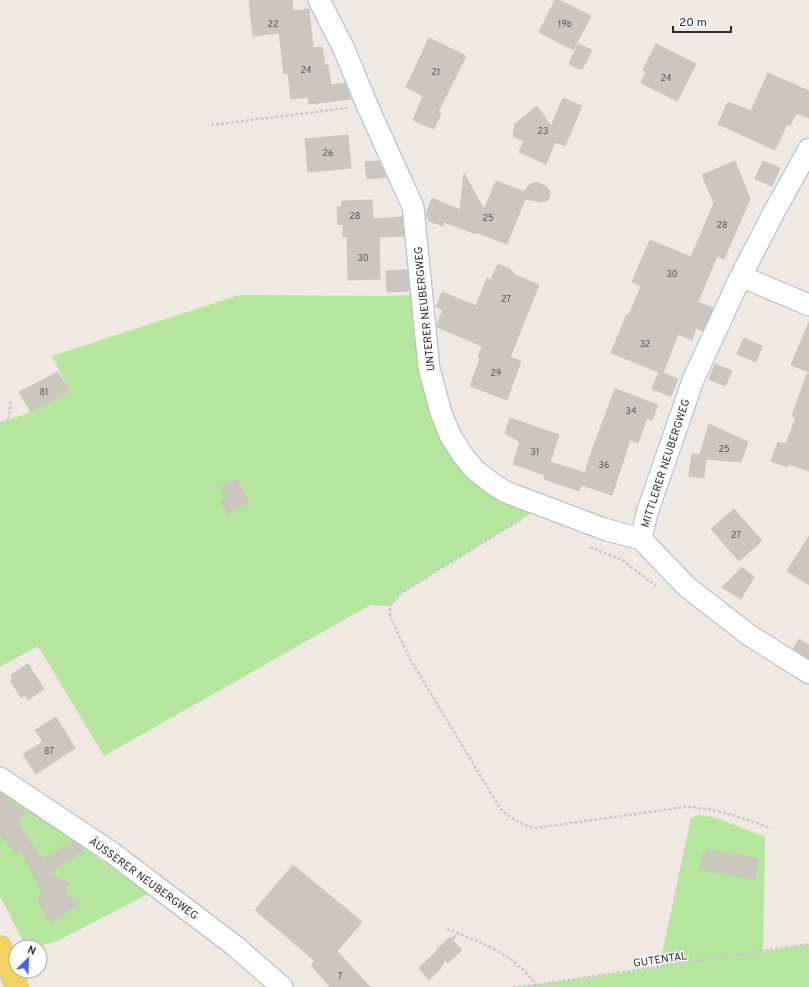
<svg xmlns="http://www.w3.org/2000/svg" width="809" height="987" font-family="Overpass,sans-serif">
  <rect width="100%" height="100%" fill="#efe9e1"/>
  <g fill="#b6e59e" fill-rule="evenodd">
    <path d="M 409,277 L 420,277 L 426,337 L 464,457 L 535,503 L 531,513 L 401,593 L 390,606 L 370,605 L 104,756 L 38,646 L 0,667 L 0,423 L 31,412 L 69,391 L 52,356 L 239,295 L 387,296 L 410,295 ZM 236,479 L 249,502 L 228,514 L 220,500 L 226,497 L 220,487 Z"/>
    <polygon points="0,787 148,894 59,940 37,947 26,947 0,896"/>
    <polygon points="700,815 716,818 765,837 763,952 809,944 809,987 513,987 536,985 661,967 661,958 691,818"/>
  </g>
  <g fill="#cbc7bf" stroke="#cbc5ba">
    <polygon points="249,0 292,0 293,11 309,9 313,48 322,47 325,66 328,65 331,85 345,83 351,99 309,104 308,97 291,99 288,73 284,74 279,33 253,36"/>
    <polygon points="555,0 559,0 591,16 573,50 539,32"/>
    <polygon points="429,38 466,56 438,112 441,113 434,129 413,120 423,96 406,87"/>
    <polygon points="578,44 592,50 582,70 569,64"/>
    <polygon points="656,44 696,64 677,101 641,83 646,72 643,70"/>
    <polygon points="768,73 809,91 809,118 796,113 790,126 787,124 775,150 718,124 728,102 751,111"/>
    <polygon points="563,98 582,106 565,146 555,142 546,164 519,152 524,141 513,136 515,124 537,106 551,126"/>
    <polygon points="348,135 351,168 308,172 305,139"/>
    <polygon points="379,161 386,177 367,179 365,162"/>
    <polygon points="735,161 750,199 724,259 717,256 698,302 713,308 703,331 696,328 692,340 678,334 663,373 678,379 671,396 652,389 659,372 611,353 627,314 629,315 641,286 632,282 650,240 691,257 714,203 702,175"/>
    <polygon points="763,161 780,168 772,186 755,179"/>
    <polygon points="464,173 484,210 496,181 524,192 530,184 537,182 547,187 550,192 550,196 547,201 541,202 525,199 507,244 476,232 476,234 444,222 443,226 429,221 426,214 432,198 460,210"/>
    <polygon points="372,200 373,219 402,217 404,236 379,237 380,279 348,280 347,236 343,237 343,224 338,225 337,207 342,207 342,201"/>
    <polygon points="498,264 510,269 515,275 539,285 510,357 521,361 507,400 470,386 480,359 478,358 482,346 437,327 437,325 443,310 436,307 442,292 476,306 487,278 491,280"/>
    <polygon points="407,270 409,291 387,292 386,271"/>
    <polygon points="809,322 809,372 791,365"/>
    <polygon points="744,338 762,346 756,362 737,354"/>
    <polygon points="715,364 732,371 725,386 709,379"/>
    <polygon points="58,372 69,391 31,412 19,392"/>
    <polygon points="807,374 809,374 809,471 788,464 787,467 771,461 778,442 786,444 796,417 792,416"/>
    <polygon points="615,389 658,405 652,420 647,418 638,443 630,440 612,495 581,485 593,448"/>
    <polygon points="510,418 559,435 550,462 585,473 579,491 544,479 545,475 513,464 520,442 505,433"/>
    <polygon points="709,424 748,442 741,462 706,459 704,478 689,476 692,454 700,455"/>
    <polygon points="236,479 249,502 228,514 220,500 226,497 220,487"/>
    <polygon points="734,509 762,541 739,561 711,529"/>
    <polygon points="809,536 809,585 787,571"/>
    <polygon points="742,567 754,577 741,599 722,587"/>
    <polygon points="799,639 809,645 809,659 793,649"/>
    <polygon points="28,664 44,689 28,700 25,695 21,698 10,680 13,679 11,675"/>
    <polygon points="56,717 75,748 36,774 23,754 43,742 35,730"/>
    <polygon points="0,792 25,814 17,823 43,860 73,841 80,845 83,850 49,874 69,883 64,894 81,903 51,922 38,901 42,891 20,850 15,854 0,833"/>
    <polygon points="707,849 758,859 755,880 699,869 703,854 706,854"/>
    <polygon points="293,865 362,922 337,951 370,987 330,987 311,965 315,961 255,910"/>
    <polygon points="456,935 453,941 462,950 448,963 445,960 440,969 429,980 419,968 437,951 436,950 450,937 451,939"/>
  </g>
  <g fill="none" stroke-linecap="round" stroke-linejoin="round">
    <g stroke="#b4b7c1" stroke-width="23">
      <g id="minor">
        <polyline points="319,0 344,49 367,105 413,207 429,368 441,413 451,437 464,457 475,470 493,484 506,492 604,529 641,539"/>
        <polyline points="740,278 752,281 809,305"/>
        <polyline points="641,539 647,513 693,380 740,278 774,212 809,149"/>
        <polyline points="641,539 687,587 749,635 809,673"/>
        <polyline points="0,778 111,852 235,946 282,987"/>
      </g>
    </g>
    <g stroke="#c9c9c9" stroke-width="24">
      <polyline id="major" points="0,947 17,987"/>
    </g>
    <g stroke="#c9c9c9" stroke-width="2.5" stroke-dasharray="3 2" stroke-linecap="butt">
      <polyline points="211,125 347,108"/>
      <polyline points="0,423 8,421 11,401"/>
      <path d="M 521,519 L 401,593 L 390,606 L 390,616 L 410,659 L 500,808 C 512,820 520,824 536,828 L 685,807 C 715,807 743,819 771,828"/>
      <polyline points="590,547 622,560 656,586"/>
      <path d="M 447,929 C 480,942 515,954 536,985"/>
      <polyline points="513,987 536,985 809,944"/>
    </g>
    <use href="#minor" stroke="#fff" stroke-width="21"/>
    <use href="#major" stroke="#f2d163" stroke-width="22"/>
  </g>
  <g text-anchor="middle" stroke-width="3" stroke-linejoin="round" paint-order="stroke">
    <g font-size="9" fill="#555452">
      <text x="273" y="27">22</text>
      <text x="565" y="27">19b</text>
      <text x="306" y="73">24</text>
      <text x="436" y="75">21</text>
      <text x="666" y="81">24</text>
      <text x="543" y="134">23</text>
      <text x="328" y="156">26</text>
      <text x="355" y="219">28</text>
      <text x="488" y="221">25</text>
      <text x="722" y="228">28</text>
      <text x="363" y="261">30</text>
      <text x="672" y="277">30</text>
      <text x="506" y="302">27</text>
      <text x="645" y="347">32</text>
      <text x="496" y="376">29</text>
      <text x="44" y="395">81</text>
      <text x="631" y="414">34</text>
      <text x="724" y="452">25</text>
      <text x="535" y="455">31</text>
      <text x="604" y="468">36</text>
      <text x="736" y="538">27</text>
      <text x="49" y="754">87</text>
      <text x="340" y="979">7</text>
    </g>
    <g font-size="11" fill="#2e2e2e" stroke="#fff">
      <text transform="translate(424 309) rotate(-96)" y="4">UNTERER NEUBERGWEG</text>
      <text transform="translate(665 463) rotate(-72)" y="4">MITTLERER NEUBERGWEG</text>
      <text transform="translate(144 878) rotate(36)" y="4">ÄUSSERER NEUBERGWEG</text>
      <text transform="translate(660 959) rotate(-8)" y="4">GUTENTAL</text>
    </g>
  </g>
  <g transform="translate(28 959) rotate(24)"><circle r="19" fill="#ffffff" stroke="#ababab"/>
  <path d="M0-3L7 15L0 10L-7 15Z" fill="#4264fb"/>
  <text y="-6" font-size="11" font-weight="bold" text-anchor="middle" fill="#2e2e2e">N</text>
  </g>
  <path d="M673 26v6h58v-6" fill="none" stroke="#2e2e2e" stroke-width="2"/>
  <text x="679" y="26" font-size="12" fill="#2e2e2e" stroke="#ffffff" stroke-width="3" paint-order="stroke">20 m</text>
</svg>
